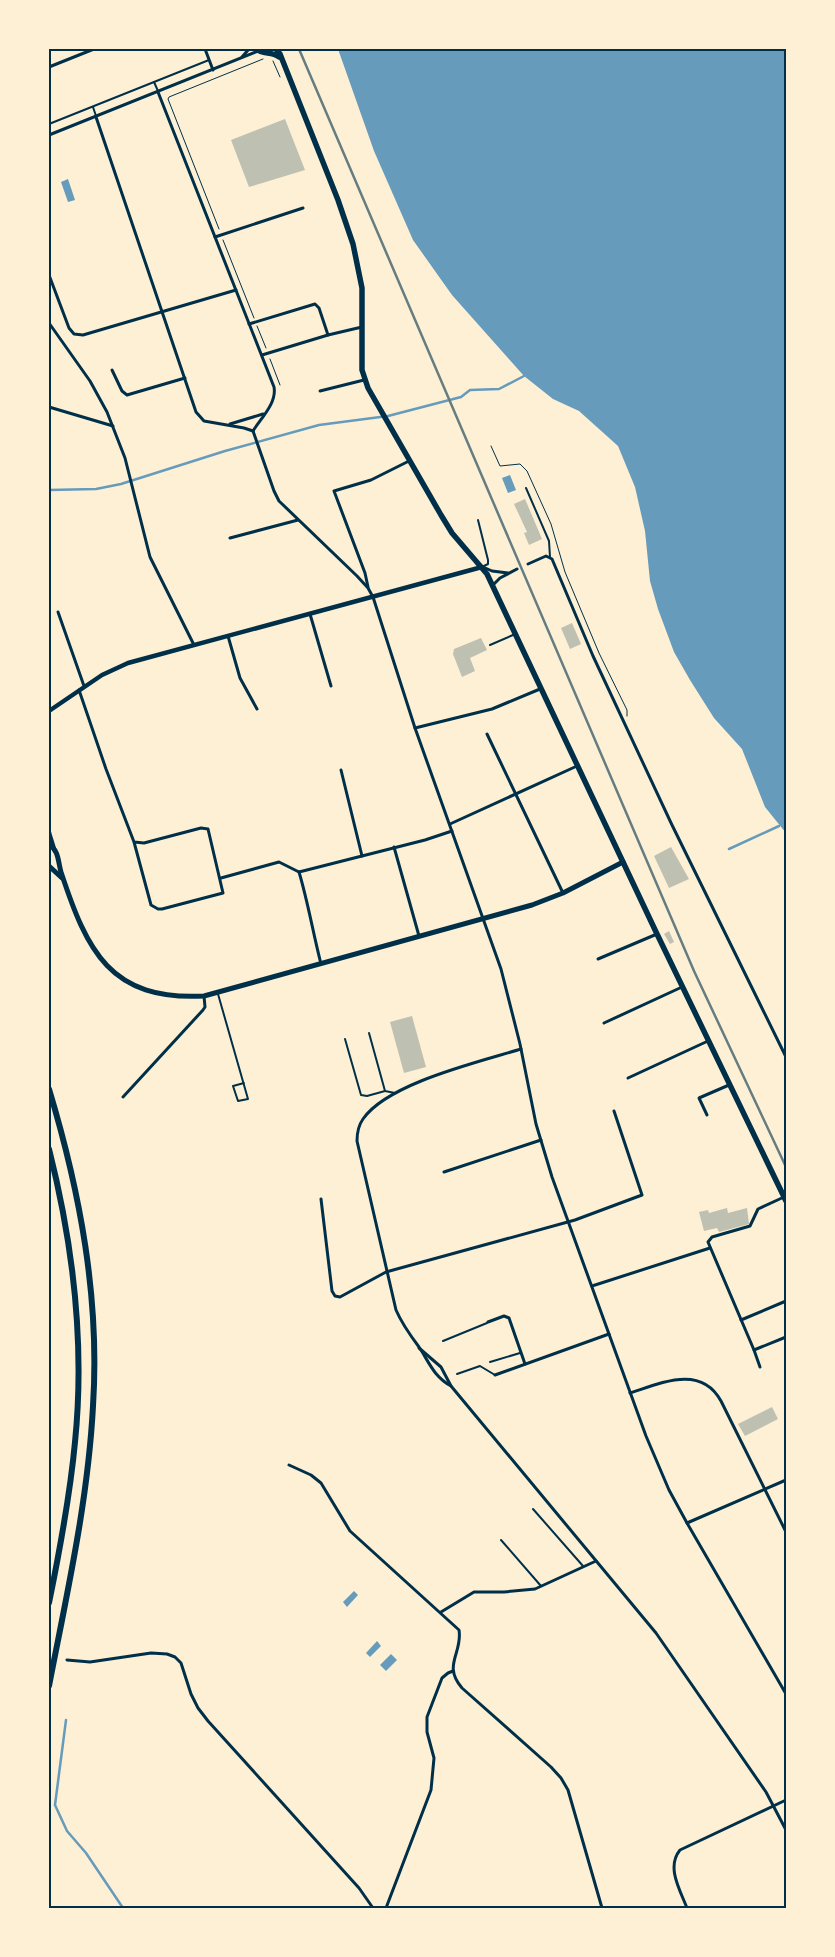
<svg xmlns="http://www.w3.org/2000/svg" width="835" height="1957" font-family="'Asap Condensed',sans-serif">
  <rect width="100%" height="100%" fill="#fdf0d5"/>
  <g fill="#669bbc">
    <polygon points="338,49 786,49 786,833 765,807 742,749 714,718 690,680 674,652 658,609 650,581 645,531 635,487 618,446 579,411 553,399 524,376 452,295 413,240 374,151"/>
    <polygon points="68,179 75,200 68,202 61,182"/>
    <polygon points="510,475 516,490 508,493 502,478"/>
    <polygon points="354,1591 358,1595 347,1607 343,1602"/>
    <polygon points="377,1641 381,1646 370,1657 366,1653"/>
    <polygon points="391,1654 397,1660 386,1671 380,1665"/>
  </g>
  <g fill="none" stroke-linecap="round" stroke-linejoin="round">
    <g stroke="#669bbc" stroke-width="2.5">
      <polyline points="49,490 96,489 121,484 225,451 319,425 388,416 461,397 470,390 499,389 524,376"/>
      <polyline points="729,849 779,826"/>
      <polyline points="66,1720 55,1805 67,1831 86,1853 123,1908"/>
    </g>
  </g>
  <g fill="#bec0b2">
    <polygon points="285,119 305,170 249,187 231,140"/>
    <polygon points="525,499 542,539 529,545 524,533 527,532 514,504"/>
    <polygon points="572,623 581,644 570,649 561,628"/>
    <polygon points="481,638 487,650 470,658 475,671 462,677 453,654 454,649"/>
    <polygon points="671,847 689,879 669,888 654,856"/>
    <polygon points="669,931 674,942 670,944 664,934"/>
    <polygon points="412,1016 426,1067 404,1073 390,1022"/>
    <polygon points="727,1208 728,1213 747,1208 749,1224 719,1232 717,1228 704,1231 699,1212 708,1210 709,1213"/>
    <polygon points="772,1407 778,1419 745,1436 738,1424"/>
  </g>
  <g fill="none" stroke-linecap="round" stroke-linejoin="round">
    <g stroke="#003049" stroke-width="1">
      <polyline points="273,61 280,77"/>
      <polyline points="219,229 168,99 169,97 263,59"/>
      <polyline points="223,240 254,318"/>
      <polyline points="257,326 266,348"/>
      <polyline points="270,359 280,385"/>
      <polyline points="491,446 500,466 520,464 527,471 551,524 565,572 599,653 627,710 627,716"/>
    </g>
    <g stroke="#003049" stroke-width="2">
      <polyline points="154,82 158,91"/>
      <polyline points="93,107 96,116"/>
      <polyline points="49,124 209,60"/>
      <polyline points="526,488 549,541 550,557"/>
      <polyline points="478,520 488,560 488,564 482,567"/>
      <polyline points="490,645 513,635"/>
      <polyline points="218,994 248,1099 238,1101 233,1086 244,1083"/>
      <polyline points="369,1033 385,1091 395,1093"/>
      <polyline points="345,1039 361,1095 367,1096 385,1091"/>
      <polyline points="443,1341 487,1323"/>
      <polyline points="490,1362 520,1353"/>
      <polyline points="457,1374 480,1366 495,1375"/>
      <polyline points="533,1509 583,1566"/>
      <polyline points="501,1540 541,1586"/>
    </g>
    <g stroke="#003049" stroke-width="3">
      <polyline points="205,49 213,70"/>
      <polyline points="242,57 249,49"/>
      <polyline points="49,67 94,49"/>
      <path d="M 158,92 L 274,387 C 277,403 261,418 253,431"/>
      <polyline points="96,117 196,412 204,421 244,428 253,431"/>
      <polyline points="49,135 258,51"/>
      <polyline points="215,237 303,208"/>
      <polyline points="49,275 69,328 74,334 83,335 236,290"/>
      <polyline points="49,323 90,381 107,412 125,458 150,557 194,645"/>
      <polyline points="249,324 315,304 319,308 328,335 362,327"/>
      <polyline points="262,355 328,335"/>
      <polyline points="112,370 122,391 127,395 185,378"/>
      <polyline points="320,391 364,380"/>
      <polyline points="49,407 113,426"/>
      <polyline points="230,424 263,414"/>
      <polyline points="253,431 274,491 279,501 357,576 368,588 373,597 415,728 501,969 520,1044 536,1124 552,1177 646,1436 669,1490 687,1523 786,1694"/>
      <polyline points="230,538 298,520"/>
      <polyline points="528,564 546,556 552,559 593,656 672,825 786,1057"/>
      <polyline points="483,567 492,571 508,573"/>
      <polyline points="493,585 500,578 517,569"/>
      <polyline points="368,587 365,573 334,491 371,480 409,461"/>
      <polyline points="58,612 84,686"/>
      <polyline points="310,614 331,686"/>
      <polyline points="228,636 240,678 257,709"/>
      <polyline points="79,690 106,769 134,842 151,905 158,909 162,909 223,893 208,829 201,828 144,843 134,842"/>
      <polyline points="415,728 492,709 540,689"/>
      <polyline points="487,734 563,893"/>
      <polyline points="341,770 362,856"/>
      <polyline points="450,824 577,766"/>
      <polyline points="394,847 419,936"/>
      <polyline points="299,872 425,840 452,831"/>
      <path d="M 299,872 C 308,902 313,933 321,964"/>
      <polyline points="221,878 279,862 299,872"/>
      <polyline points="598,959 657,934"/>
      <polyline points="604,1023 682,987"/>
      <polyline points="628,1078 708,1041"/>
      <polyline points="123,1097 203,1010 205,1007 204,996"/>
      <polyline points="707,1115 699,1098 729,1085"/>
      <polyline points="444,1172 541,1140"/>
      <polyline points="784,1197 758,1209 750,1226 712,1237 708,1242 754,1350 786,1337"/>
      <polyline points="321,1199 332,1291 335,1296 340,1297 386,1272 575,1220 642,1195 614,1111"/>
      <polyline points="592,1286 710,1248"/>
      <polyline points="741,1320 786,1301"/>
      <polyline points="488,1322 504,1316 509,1318 525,1364"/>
      <polyline points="419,1348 441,1367 451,1386 656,1633 766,1792 786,1830"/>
      <polyline points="754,1350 760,1367"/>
      <polyline points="495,1375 609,1334"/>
      <path d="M 451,1386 C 434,1377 429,1362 419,1347 C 410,1335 402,1324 396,1310 L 357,1141 C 357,1133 358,1126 363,1119 C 388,1083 479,1062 521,1049"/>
      <path d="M 630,1393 C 661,1383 701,1364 721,1401 L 786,1532"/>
      <path d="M 289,1465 L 311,1475 L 321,1483 L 350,1531 L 459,1630 C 463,1653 442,1665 462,1688 L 551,1767 L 561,1778 L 568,1790 L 602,1908"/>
      <polyline points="687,1523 786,1480"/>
      <polyline points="441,1612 474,1592 504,1592 535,1589 596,1561"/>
      <polyline points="67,1660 90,1662 151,1653 167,1654 175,1657 181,1663 191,1694 198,1708 208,1721 359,1888 373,1908"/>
      <polyline points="386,1908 431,1790 434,1758 427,1732 427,1717 442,1678 448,1673 453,1671"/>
      <path d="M 687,1908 C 680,1890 666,1867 680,1850 L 786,1800"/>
    </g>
    <g stroke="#003049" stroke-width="4.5">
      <polyline points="49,711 102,675 128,663 482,567"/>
      <polyline points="49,833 54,849"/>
    </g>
    <g stroke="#003049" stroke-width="5">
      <path d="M 49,845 C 59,850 58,862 61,872 C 87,951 110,1001 204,996 L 532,905 L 563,893 L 623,862"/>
      <polyline points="49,866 62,878"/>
    </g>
    <g stroke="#003049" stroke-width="5.5">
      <path d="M 256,49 C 263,55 272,51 279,57"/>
      <polyline points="276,49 280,54 338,200 353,244 362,288 362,370 368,388 441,515 452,533 487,574 657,934 786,1201"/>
    </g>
    <g stroke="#003049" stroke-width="6">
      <path d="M 49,1089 C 80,1192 100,1298 93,1406 C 88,1501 67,1593 49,1686"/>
      <path d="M 49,1149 C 73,1244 85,1344 75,1442 C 70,1496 60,1549 49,1603"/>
    </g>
    <polyline stroke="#657d81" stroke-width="2.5" points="299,49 694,971 786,1167"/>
  </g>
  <rect width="835" height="1957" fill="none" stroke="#fdf0d5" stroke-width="100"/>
  <rect x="50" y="50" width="735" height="1857" fill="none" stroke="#003049" stroke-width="2"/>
</svg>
